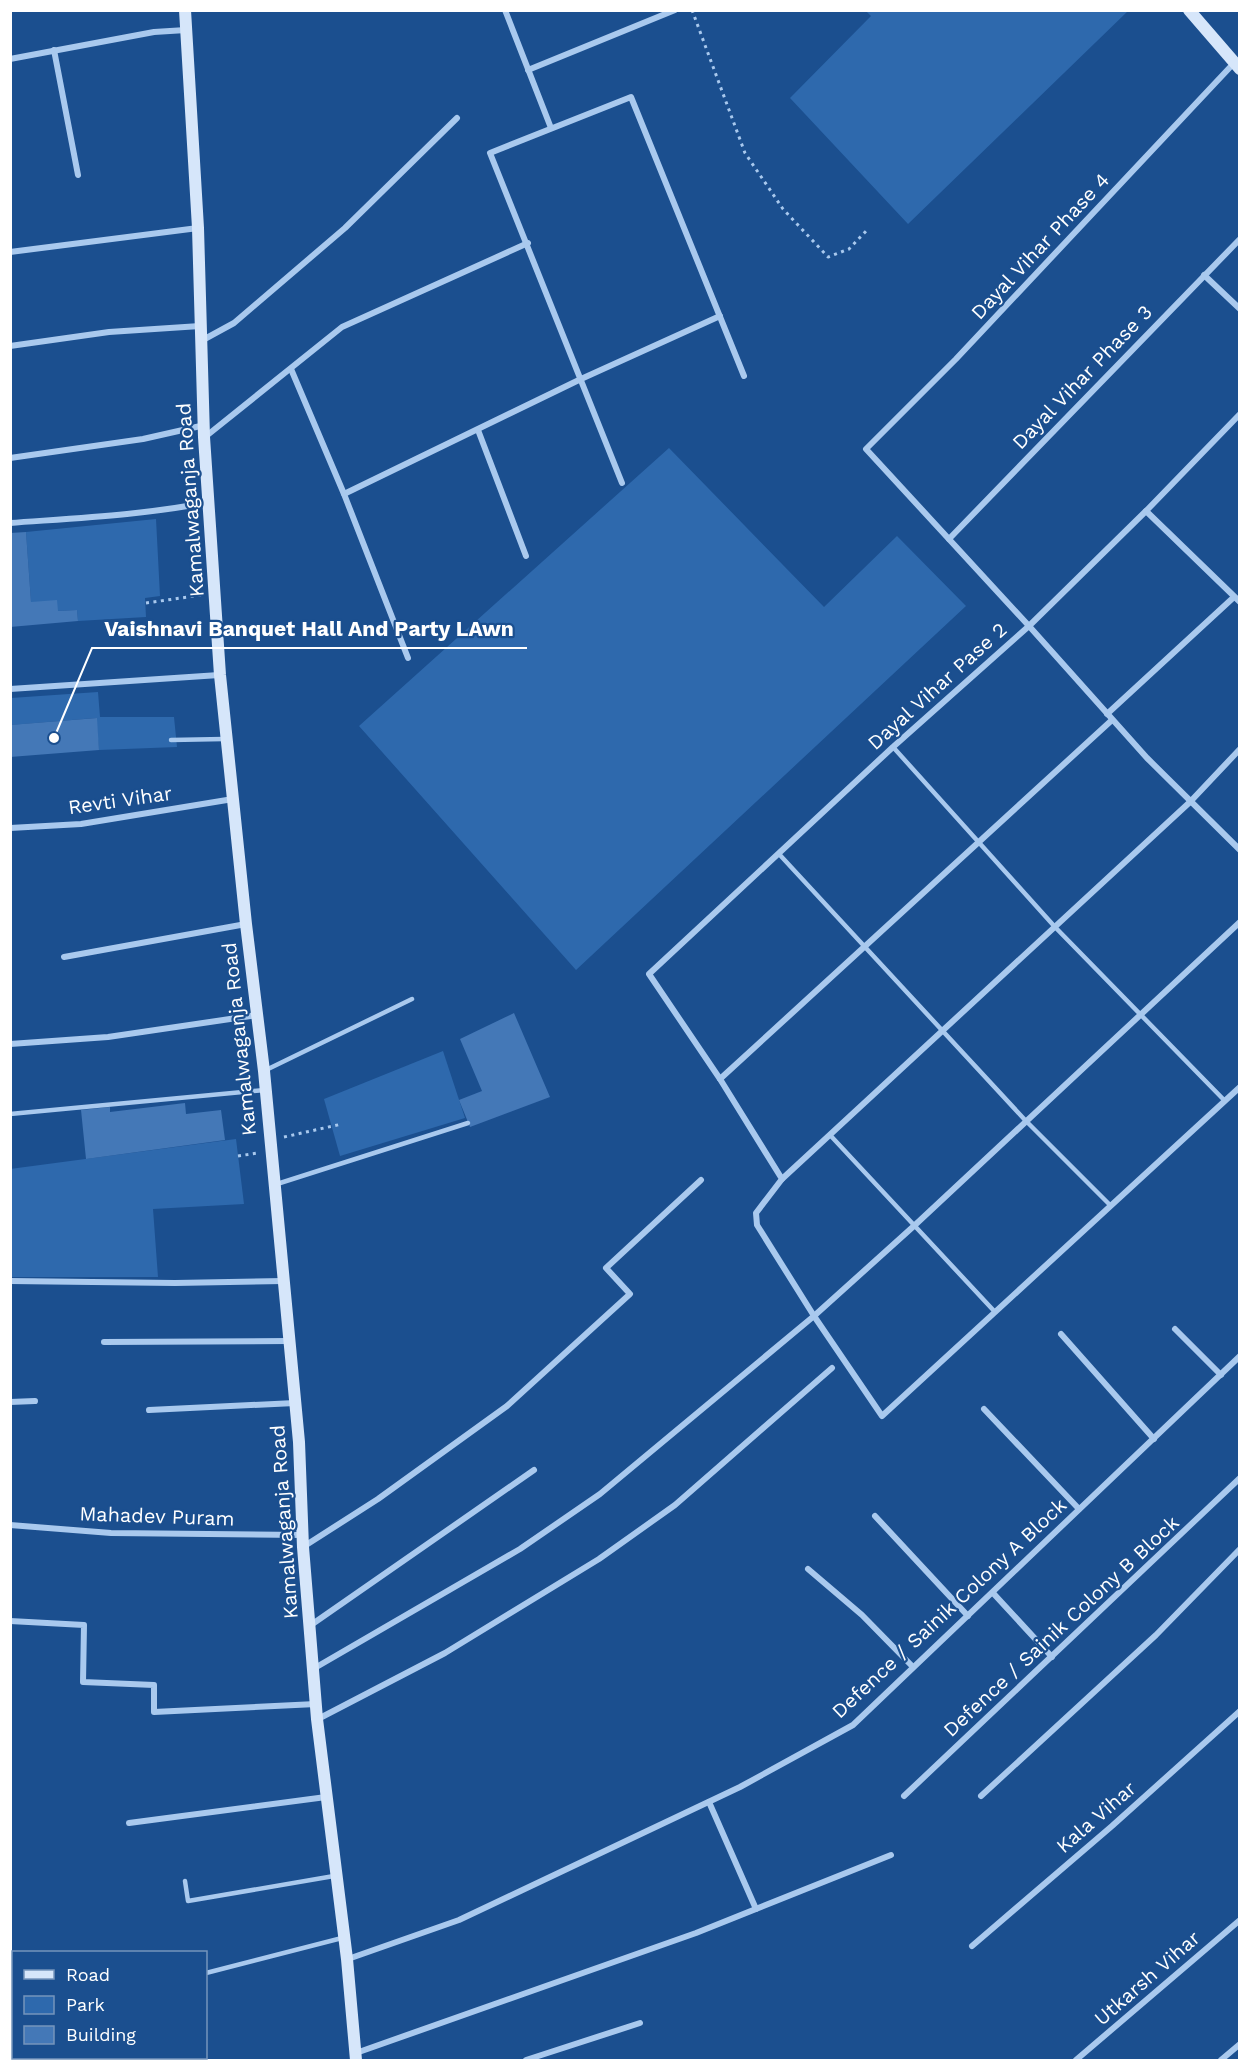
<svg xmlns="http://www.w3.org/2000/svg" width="1250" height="2071" font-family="'Work Sans',sans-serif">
  <rect width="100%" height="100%" fill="#1b4f8f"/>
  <g fill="#2e69ad">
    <polygon points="866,11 1128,11 908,224 790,98 871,16"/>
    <polygon points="669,448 824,607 897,536 966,606 576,970 359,726"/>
    <polygon points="156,519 160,596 145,598 146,617 78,621 77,610 58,611 31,602 26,532"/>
    <polygon points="98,692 100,717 174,717 177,747 99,750 96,718 11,725 11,698"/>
    <polygon points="443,1051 465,1118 340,1156 324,1099"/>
    <polygon points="236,1139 244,1204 153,1209 158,1277 11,1277 10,1169"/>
  </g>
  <g fill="#4478b7">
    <polygon points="26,532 31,602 57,600 58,611 77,610 78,621 10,627 10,533"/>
    <polygon points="97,718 99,750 10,757 10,725"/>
    <polygon points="514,1013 550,1097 470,1127 459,1100 482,1091 460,1039"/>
    <polygon points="185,1103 186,1114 221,1110 225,1140 86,1159 81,1110 110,1107 110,1112"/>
  </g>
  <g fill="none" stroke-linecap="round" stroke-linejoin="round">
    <g stroke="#a9c9ee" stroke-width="3" stroke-dasharray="3 4.5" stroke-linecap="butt">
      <polyline points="692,10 745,153 783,209 828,257 849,249 868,229"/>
      <polyline points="146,603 202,595"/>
      <polyline points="284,1137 342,1124"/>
      <polyline points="238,1156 258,1153"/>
    </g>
    <g stroke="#a9c9ee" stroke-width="4.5">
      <polyline points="171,740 224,739"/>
      <polyline points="893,747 1055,927 1225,1101"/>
      <polyline points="779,854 1025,1120 1110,1205"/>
      <polyline points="266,1070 412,999"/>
      <polyline points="10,1114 265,1090"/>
      <polyline points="830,1135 995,1312"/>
      <polyline points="277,1184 468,1123"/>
      <polyline points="185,1881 188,1901 334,1876"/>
      <polyline points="206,1973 342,1938"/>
    </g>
    <g stroke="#a9c9ee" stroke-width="6">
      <polyline points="505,10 551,128"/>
      <polyline points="54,50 78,175"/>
      <polyline points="10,59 154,32 186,30"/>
      <polyline points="1234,63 956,359 866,449 1029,626 1147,758 1240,850"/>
      <polyline points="528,70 675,10"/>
      <polyline points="10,252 198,228"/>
      <polyline points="1204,275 1240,309"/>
      <polyline points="201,341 234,323 345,228 457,118"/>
      <polyline points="10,346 109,332 200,326"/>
      <polyline points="291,369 344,494 408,658"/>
      <polyline points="1240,414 1146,511 1029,626 893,747 649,974 720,1079 782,1179 756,1213 757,1225 814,1316 882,1416 1240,1087"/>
      <polyline points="478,430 526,556"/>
      <polyline points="205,437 342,327 528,243"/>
      <polyline points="10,458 143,439 205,425"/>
      <polyline points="622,483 490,153 631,97 744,376"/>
      <polyline points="344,494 581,379 720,316"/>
      <polyline points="1146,511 1240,602"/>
      <path d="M 10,523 C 77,518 144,515 210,502"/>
      <polyline points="949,539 1240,239"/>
      <polyline points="10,689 219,675"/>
      <polyline points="1107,714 1234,597"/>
      <polyline points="10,828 81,824 233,799"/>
      <polyline points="64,957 246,924"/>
      <polyline points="10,1044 108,1037 257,1015"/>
      <polyline points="720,1079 1112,720"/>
      <polyline points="782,1179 1190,802 1240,749"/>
      <polyline points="10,1281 175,1283 283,1281"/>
      <polyline points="1175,1329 1221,1375"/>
      <polyline points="1061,1334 1154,1439"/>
      <polyline points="104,1342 289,1341"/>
      <polyline points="10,1402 35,1401"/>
      <polyline points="984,1409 1079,1509"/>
      <polyline points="149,1410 295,1403"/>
      <polyline points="875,1516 968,1616"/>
      <polyline points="10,1525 111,1533 302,1535"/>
      <polyline points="303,1547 378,1499 507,1406 630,1294 606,1268 701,1180"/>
      <polyline points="808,1569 862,1615 913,1667"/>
      <polyline points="993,1593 1052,1657"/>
      <polyline points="10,1621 84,1625 83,1682 154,1685 154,1712 316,1704"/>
      <polyline points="311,1625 534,1470"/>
      <polyline points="313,1669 520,1549 600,1494 814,1316 915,1225 1240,922"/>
      <polyline points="318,1719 445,1653 599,1559 675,1505 832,1368"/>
      <polyline points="904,1796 1240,1478"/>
      <polyline points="981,1796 1156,1635 1240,1549"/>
      <polyline points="709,1802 756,1909"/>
      <polyline points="129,1823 326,1797"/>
      <polyline points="972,1946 1112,1826 1240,1711"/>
      <polyline points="348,1959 459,1920 740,1787 853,1725 1240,1356"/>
      <polyline points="356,2053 696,1933 891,1855"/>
      <polyline points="526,2060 640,2023"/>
      <polyline points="1076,2060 1240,1920"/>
      <polyline points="1221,2060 1240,2044"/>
    </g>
    <g stroke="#d6e6fa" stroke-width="12">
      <polyline points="185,10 198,228 204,437 220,675 246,924 264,1071 299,1442 303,1547 317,1719 347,1959 356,2060"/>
      <polyline points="1189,10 1240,69"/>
    </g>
  </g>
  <g text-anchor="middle" stroke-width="4.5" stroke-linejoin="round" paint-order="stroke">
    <g font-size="20" fill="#fff" stroke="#1b4f8f">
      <text transform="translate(1040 246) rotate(-47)" y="7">Dayal Vihar Phase 4</text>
      <text transform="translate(1082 377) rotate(-46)" y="7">Dayal Vihar Phase 3</text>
      <text transform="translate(190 500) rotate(-94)" y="7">Kamalwaganja Road</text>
      <text transform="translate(937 686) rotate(-42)" y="7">Dayal Vihar Pase 2</text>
      <text transform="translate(120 800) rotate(-8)" y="7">Revti Vihar</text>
      <text transform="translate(239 1039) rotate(-96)" y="7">Kamalwaganja Road</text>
      <text transform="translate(157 1516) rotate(2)" y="7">Mahadev Puram</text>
      <text transform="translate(284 1522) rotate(-94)" y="7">Kamalwaganja Road</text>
      <text transform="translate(949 1608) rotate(-43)" y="7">Defence / Sainik Colony A Block</text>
      <text transform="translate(1061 1626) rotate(-43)" y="7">Defence / Sainik Colony B Block</text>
      <text transform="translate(1096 1817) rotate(-41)" y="7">Kala Vihar</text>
      <text transform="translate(1147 1978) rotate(-41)" y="7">Utkarsh Vihar</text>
    </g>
  </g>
  <path fill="none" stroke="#fff" stroke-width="2" d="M54 738L92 648H527"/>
  <circle fill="#fff" stroke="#1b4f8f" stroke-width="2" cx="54" cy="738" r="6"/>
  <g font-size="21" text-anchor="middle" font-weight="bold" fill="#fff" stroke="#1b4f8f" stroke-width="4.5" stroke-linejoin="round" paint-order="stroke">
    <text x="309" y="636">Vaishnavi Banquet Hall And Party LAwn</text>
  </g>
  <rect width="1250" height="2071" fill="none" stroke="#ffffff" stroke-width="24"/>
  <rect x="12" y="1951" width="195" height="108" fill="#1b4f8f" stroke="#7695bc" stroke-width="1.5"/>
  <rect x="24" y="1970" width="30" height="9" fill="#d6e6fa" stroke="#7695bc" stroke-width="1.5"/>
  <text x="66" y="1981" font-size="18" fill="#ffffff">Road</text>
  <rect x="24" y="1996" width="30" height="18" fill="#2e69ad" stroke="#7695bc" stroke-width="1.5"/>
  <text x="66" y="2011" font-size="18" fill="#ffffff">Park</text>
  <rect x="24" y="2026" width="30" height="18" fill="#4478b7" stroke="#7695bc" stroke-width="1.5"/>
  <text x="66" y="2041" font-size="18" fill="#ffffff">Building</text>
</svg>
